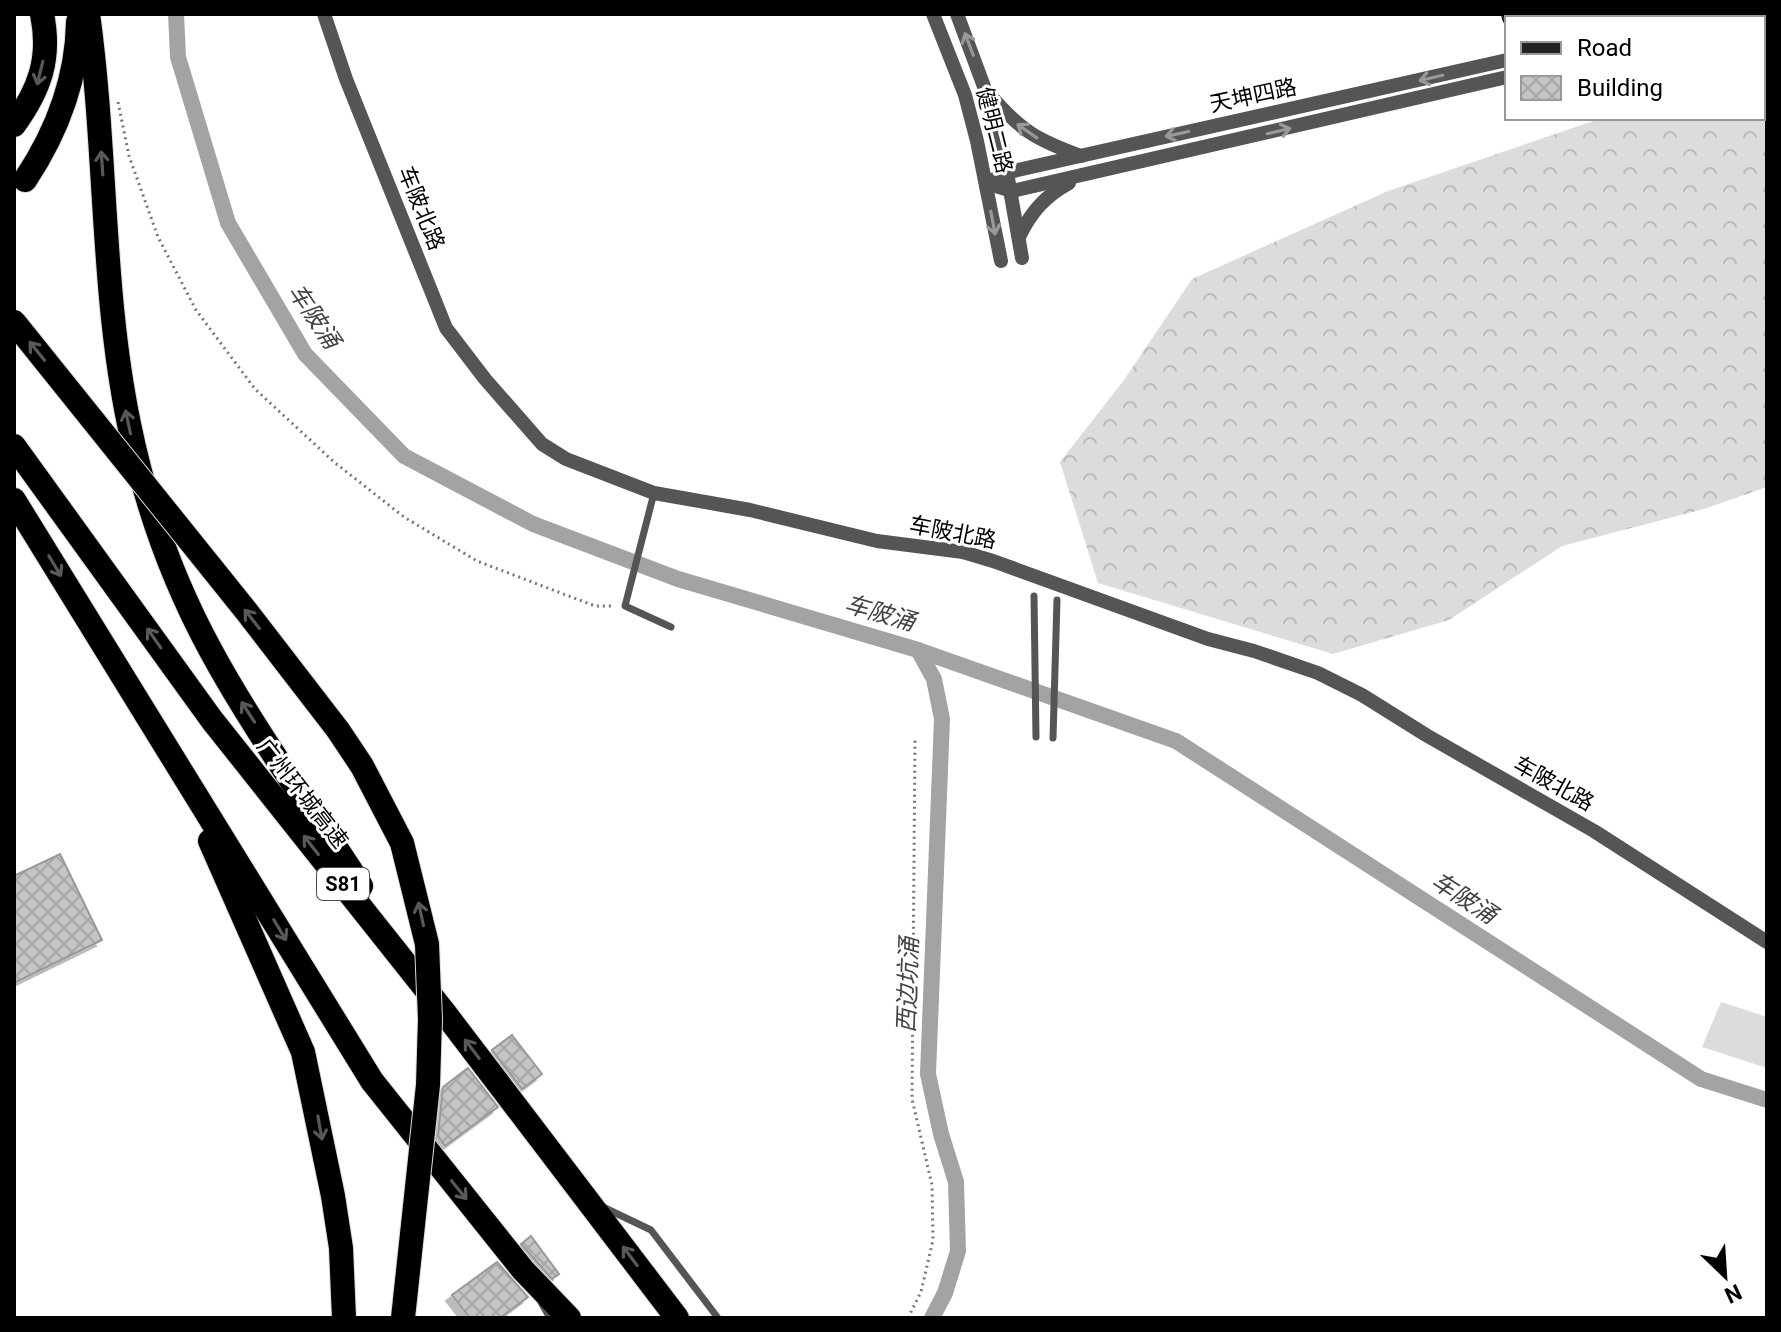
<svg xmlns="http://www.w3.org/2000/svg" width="1781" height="1332" font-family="Roboto,'Noto Sans SC',sans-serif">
  <defs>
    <pattern id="forest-crowns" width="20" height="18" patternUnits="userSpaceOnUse" patternTransform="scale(2)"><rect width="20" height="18" fill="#dcdcdc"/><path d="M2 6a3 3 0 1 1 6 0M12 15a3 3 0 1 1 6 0" fill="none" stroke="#bbb"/></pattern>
    <pattern id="building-cross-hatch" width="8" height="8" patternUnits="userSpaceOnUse" patternTransform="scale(2)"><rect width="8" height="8" fill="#c4c4c4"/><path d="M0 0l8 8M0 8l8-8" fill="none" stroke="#a7a7a7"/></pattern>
    <filter id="shadow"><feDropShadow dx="-6" dy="6" stdDeviation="0" flood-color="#0004"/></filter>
  </defs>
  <rect width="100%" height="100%" fill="#fff"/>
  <polygon fill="#dcdcdc" points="1721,1002 1767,1017 1767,1068 1702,1047"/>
  <polygon fill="url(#forest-crowns)" points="1767,61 1767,487 1704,509 1562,546 1449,620 1333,654 1098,583 1060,462 1124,380 1192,279 1388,191 1602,118 1763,118 1763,63"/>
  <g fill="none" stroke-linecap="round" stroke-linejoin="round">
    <g stroke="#a3a3a3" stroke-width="16">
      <polyline points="176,14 178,57 228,223 305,354 404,456 533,524 678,579 918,650 1176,741 1701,1079 1767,1100"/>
      <polyline points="918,650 934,679 942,719 928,1074 941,1134 956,1182 958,1251 945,1293 932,1318"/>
    </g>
  </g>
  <g fill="url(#building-cross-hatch)" stroke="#999" stroke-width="2" filter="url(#shadow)">
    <polygon points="60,854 102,940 14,983 14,876"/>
    <polygon points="512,1035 542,1074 522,1089 492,1050"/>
    <polygon points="468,1068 498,1107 445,1146 438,1136 443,1087"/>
    <polygon points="531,1236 559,1274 552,1279 521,1244"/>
    <polygon points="497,1262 528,1297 500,1318 470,1318 452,1295"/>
  </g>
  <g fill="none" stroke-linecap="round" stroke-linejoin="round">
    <g stroke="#dbdbdb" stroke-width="26">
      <g id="highway">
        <path d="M 88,14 C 107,150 101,289 129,424 C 145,503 173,581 211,651 C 255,732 311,808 361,886"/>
        <path d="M 14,125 C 40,89 51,58 42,14"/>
        <path d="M 25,180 C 57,132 77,80 78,22"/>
        <polyline points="14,446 212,720 444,1012 677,1318"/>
        <polyline points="14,500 372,1081 523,1270 569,1318"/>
        <polyline points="210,841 303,1052 333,1196 341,1248 344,1318"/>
      </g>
    </g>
    <g stroke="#777" stroke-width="3" stroke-dasharray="2 4" stroke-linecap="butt">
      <polyline points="118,102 129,156 158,237 196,310 255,389 334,462 404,517 477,561 595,606 613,606"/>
      <polyline points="908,1318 921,1292 933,1240 932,1185 912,1099 915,739"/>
    </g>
    <g stroke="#555" stroke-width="7">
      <polyline points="654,493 625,606 671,627"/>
      <polyline points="1034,596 1036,737"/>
      <polyline points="1053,738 1057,600"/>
      <polyline points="605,1208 651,1230 718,1318"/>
      <polyline points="542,1304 550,1318"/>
    </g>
    <g stroke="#555" stroke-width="14">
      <polyline points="324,14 346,79 446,328 485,379 542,444 566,459 654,493 750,510 877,541 963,552 993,561 1208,639 1254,651 1318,673 1362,695 1426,735 1594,831 1767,942"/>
      <polyline points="933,14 965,95 977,141 1001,261"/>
      <polyline points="957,14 989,100 1003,150 1022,258"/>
      <polyline points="1679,18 1696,14"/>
      <polyline points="1761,18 1767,17"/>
      <polyline points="1507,60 1009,172 986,183 1012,191 1507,77"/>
      <path d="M 990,95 C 1021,131 1037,140 1081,156"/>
      <path d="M 1019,237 C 1031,212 1045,196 1069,183"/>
    </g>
    <polyline stroke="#222" stroke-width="16" points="1509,14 1510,18"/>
    <use href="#highway" stroke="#000" stroke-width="24"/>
    <g stroke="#dbdbdb" stroke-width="26" stroke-linecap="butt">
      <polyline id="highway-bridge" points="14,322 247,612 338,730 362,766 402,843 427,944 430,1019 428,1085 403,1318"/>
    </g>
    <use href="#highway-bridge" stroke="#000" stroke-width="24"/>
  </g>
  <defs><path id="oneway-shaft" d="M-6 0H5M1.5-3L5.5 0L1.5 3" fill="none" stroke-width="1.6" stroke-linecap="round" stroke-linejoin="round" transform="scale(2)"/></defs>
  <g stroke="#999">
    <use href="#oneway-shaft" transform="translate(969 44) rotate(-111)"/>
    <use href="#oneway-shaft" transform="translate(1431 78) rotate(167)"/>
    <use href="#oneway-shaft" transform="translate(1027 131) rotate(-145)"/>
    <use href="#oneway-shaft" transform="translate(1279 131) rotate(-13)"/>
    <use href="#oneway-shaft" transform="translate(1177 134) rotate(168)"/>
    <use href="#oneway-shaft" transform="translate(993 223) rotate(79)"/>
  </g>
  <g stroke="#595959">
    <use href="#oneway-shaft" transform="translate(40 73) rotate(104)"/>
    <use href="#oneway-shaft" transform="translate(102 163) rotate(-94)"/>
    <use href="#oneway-shaft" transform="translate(37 351) rotate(-129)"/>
    <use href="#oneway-shaft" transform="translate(128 422) rotate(-102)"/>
    <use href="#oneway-shaft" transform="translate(55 566) rotate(59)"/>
    <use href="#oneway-shaft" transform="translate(252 619) rotate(-128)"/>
    <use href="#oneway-shaft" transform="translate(154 638) rotate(-125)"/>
    <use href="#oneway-shaft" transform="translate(248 712) rotate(-123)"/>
    <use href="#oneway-shaft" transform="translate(311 845) rotate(-128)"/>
    <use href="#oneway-shaft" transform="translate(421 914) rotate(-102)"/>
    <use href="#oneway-shaft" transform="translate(280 930) rotate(59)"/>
    <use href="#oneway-shaft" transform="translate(472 1049) rotate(-127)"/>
    <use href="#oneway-shaft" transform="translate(320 1128) rotate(80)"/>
    <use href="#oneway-shaft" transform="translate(459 1190) rotate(51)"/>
    <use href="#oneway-shaft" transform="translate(630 1256) rotate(-127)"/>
  </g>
  <g text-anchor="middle" stroke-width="6" stroke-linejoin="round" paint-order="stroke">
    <rect fill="#fff" stroke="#4c4c4c" stroke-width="2" x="317" y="868" width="52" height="32" rx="6"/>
    <g font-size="20" font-weight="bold" fill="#000">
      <text x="343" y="891">S81</text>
    </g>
    <g font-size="22" fill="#000" stroke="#fff">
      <text transform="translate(1253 95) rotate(-12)" y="8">天坤四路</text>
      <text transform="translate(995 130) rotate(76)" y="8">健明二路</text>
      <text transform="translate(422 208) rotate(68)" y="8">车陂北路</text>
      <text transform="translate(953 532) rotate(11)" y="8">车陂北路</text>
      <text transform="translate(1554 783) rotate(29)" y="8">车陂北路</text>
      <text transform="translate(303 793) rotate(52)" y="8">广州环城高速</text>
    </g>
    <g font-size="24" font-style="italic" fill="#444" stroke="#fff">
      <text transform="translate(314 316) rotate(56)" y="8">车陂涌</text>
      <text transform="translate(880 613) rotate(16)" y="8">车陂涌</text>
      <text transform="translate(1464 898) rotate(33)" y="8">车陂涌</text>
      <text transform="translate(908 985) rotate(-88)" y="8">西边坑涌</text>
    </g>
  </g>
  <rect width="1781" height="1332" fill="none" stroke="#000000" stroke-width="32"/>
  <rect x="1505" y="16" width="260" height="104" fill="#ffffff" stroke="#999999" stroke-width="2"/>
  <rect x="1521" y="42" width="40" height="12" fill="#222222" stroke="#999999" stroke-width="2"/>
  <text x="1577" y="56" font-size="24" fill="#000000">Road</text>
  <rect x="1521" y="76" width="40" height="24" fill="url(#building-cross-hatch)" stroke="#999999" stroke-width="2"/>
  <text x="1577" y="96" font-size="24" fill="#000000">Building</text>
  <g transform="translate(1725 1276) rotate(155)" stroke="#ffffff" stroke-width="6" paint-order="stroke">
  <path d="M0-6L14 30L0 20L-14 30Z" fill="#000000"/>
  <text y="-12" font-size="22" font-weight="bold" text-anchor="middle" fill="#000000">N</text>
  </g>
</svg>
